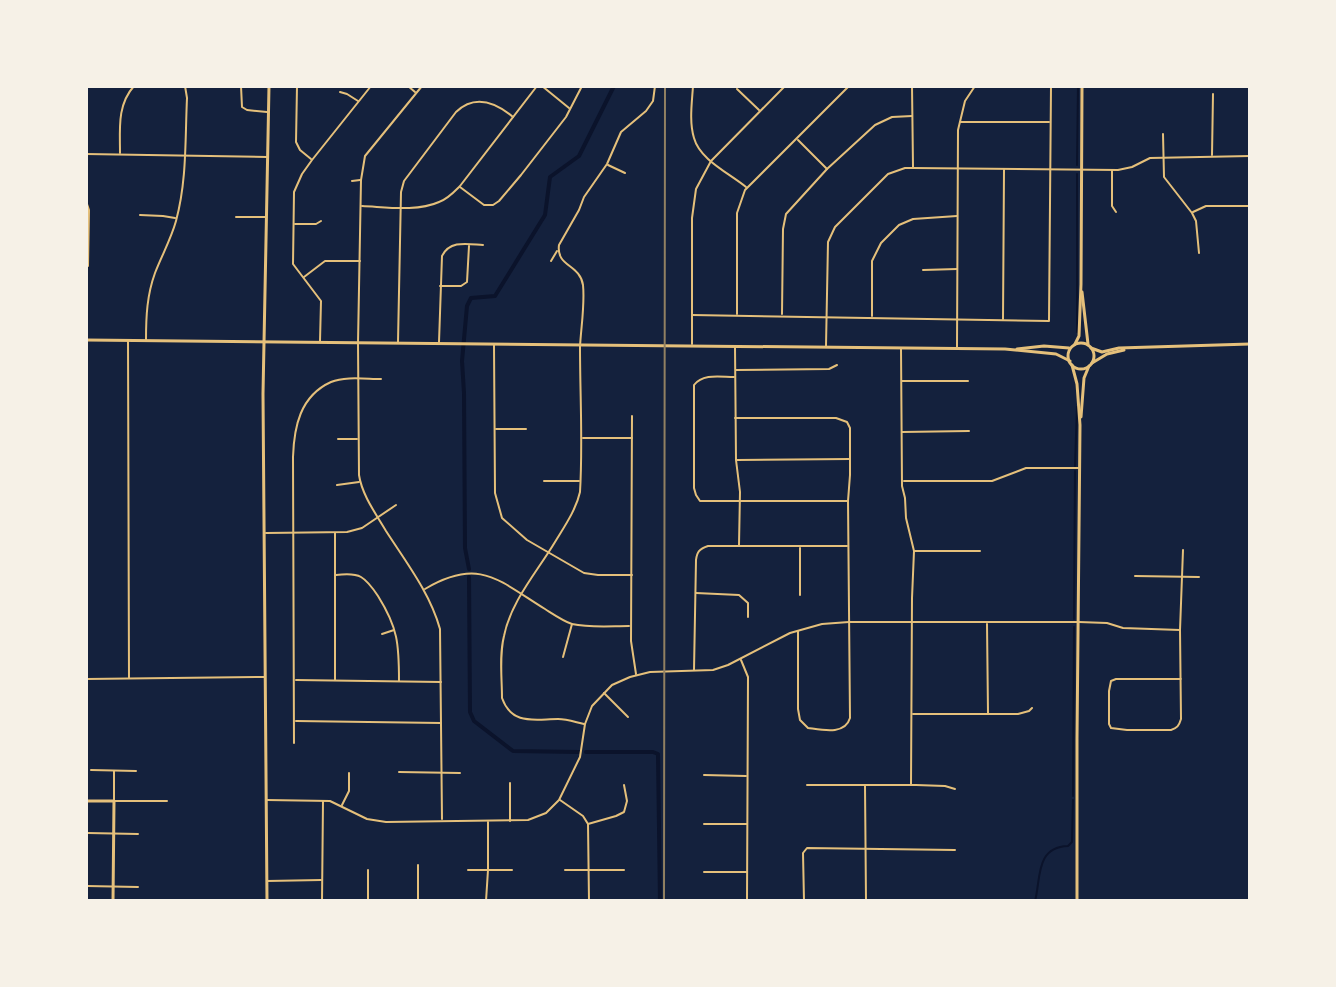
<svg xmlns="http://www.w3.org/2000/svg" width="1336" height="987" font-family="Roboto,sans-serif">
  <rect width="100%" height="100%" fill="#14213d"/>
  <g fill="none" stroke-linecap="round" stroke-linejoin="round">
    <g stroke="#0b132b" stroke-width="2">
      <polyline points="1077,165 1078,86"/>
      <polyline points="1077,332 1077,174"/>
      <polyline points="1075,466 1077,407"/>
      <polyline points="1074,619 1075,471"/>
      <polyline points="1073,796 1074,627"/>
      <path d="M 1035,901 C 1041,879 1035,847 1068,846 L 1072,842 L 1073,800"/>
    </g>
    <g stroke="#0b132b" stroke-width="4">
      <polyline points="469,569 465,548 464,393 462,361 467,306 471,298 495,296 545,215 550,177 579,156 614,86"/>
      <polyline points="469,577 470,712 474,721 513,751 579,752"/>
      <polyline points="586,752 653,752 658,754 660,901"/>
    </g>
    <g stroke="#e5c07b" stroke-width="2">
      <polyline points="241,86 242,107 247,110 267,112"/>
      <polyline points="297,86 296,142 300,150 311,159"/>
      <polyline points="408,86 415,92"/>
      <path d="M 422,86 L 365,156 L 361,180 L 358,343 L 359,475 C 362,495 376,514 386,531 C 406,562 430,593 440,629 L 442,819"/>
      <polyline points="542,86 569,108"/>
      <path d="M 693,86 C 692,102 689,122 694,138 C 700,160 729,173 746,187"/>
      <polyline points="912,86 913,167"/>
      <polyline points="737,89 759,110"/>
      <polyline points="340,92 347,94 358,101"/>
      <polyline points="960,122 1049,122"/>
      <polyline points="1163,134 1164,177 1192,213 1196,221 1199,253"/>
      <polyline points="798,140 827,169"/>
      <path d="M 120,153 C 120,129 117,105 134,86"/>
      <polyline points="86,154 267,157"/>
      <polyline points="1212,155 1213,94"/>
      <polyline points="608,165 625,173"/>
      <polyline points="1112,170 1112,206 1116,212"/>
      <polyline points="352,181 360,180"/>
      <polyline points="460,187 484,205 493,205 499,201 521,175 566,117 582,86"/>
      <polyline points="86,201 89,210 88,266"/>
      <path d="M 362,206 C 386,207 417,212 439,202 C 448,199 454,192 460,186 L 537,86"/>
      <polyline points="1193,212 1206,206 1250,206"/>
      <polyline points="140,215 163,216 175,218"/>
      <polyline points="236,217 265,217"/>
      <polyline points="295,224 316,224 321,221"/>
      <polyline points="551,261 557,251"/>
      <polyline points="923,270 957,269"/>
      <polyline points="304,277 325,261 360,261"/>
      <polyline points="440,286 461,286 467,282 469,246"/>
      <polyline points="737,314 737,213 745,190 849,86"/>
      <polyline points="782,314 783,229 786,214 827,169 875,125 892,117 912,116"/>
      <polyline points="692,315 1049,321 1051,86"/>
      <polyline points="872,316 872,261 881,243 899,225 913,219 957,216"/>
      <polyline points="1003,319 1004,170"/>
      <path d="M 146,340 C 146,316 147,295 155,273 C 162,255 171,239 176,221 C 187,180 185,140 187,98 L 185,86"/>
      <polyline points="128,341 129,678"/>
      <polyline points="320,341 321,301 293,264 294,192 302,174 312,160 371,86"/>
      <path d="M 398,342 L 401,192 L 404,181 L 456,112 C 475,94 495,102 513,117"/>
      <path d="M 439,342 L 442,256 C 450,240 467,244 483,245"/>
      <polyline points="692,344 692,218 696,189 711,161 785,86"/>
      <polyline points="494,345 495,493 502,518 527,540 584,573 598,575 632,575"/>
      <polyline points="826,346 828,242 835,227 888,174 905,168 913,168 1118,170 1132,167 1150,158 1250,156"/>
      <polyline points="735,347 736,460 740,492 739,545"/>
      <polyline points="957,347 958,130 965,101 975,86"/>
      <polyline points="901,349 902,486 905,498 906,518 914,551 912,598 911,785"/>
      <polyline points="736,370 829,369 837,365"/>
      <path d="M 734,377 C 721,377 703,373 694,385 L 694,488 L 696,495 L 700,501 L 847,501"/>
      <polyline points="902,381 968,381"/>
      <polyline points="632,416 631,641 636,674"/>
      <path d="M 735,418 L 836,418 L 847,422 L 850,428 L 850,475 L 848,501 L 850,718 C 845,735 823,730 808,728 L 800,720 L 798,709 L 798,631"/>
      <polyline points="496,429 526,429"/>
      <polyline points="902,432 969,431"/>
      <polyline points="583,438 632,438"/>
      <polyline points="338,439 357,439"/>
      <polyline points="737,460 850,459"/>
      <polyline points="544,481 579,481"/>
      <polyline points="904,481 992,481 1026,468 1079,468"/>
      <polyline points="337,485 359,482"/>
      <polyline points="266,533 347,532 362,528 396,505"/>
      <polyline points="335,533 335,680"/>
      <polyline points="800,548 800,595"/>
      <polyline points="915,551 980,551"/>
      <path d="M 336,575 C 344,574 354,573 361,577 C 368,581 374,590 378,596 C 398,628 399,644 399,681"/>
      <polyline points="1135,576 1199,577"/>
      <path d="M 425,589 C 479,557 498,580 545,609 C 553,614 563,621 572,624 C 590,628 611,626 629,626"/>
      <polyline points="696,593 739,595 748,603 748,617"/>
      <polyline points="987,624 988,713"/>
      <polyline points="382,634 394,630"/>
      <polyline points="563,657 572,624"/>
      <polyline points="741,660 748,677 747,901"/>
      <path d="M 694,670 L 696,560 C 697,552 699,549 708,546 L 847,546"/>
      <polyline points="86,679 265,677"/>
      <path d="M 1181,679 L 1116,679 L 1111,681 L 1109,691 L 1109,724 L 1111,728 L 1127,730 L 1171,730 C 1177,728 1179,726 1181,719 L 1180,630 L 1183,550"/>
      <polyline points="296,680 441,682"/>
      <polyline points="604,693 628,717"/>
      <polyline points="913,714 1018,714 1029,711 1032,708"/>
      <polyline points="296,721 441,723"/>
      <path d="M 584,724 C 575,722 567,719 558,719 C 535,719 512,726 502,698 C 502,678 499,656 504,636 C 511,601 537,572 555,542 C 564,527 576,510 580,492 C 583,444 580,396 580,347 C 581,327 585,305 583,285 C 580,264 556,267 559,245 L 579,210 L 584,197 L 607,164 L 621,132 L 646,111 L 653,101 L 655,86"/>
      <path d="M 294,743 L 293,457 C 294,427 300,396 331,382 C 345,376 366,379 381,379"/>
      <polyline points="91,770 136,771"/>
      <polyline points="114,771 114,801 167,801"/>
      <polyline points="399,772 460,773"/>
      <polyline points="704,775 746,776"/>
      <polyline points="510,783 510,821"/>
      <polyline points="807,785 916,785 945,786 955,789"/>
      <polyline points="865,786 866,901"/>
      <polyline points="267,800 330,801 367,819 386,822 528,820 546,813 559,800 580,757 585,724 592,706 612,685 630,677 650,672 713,670 728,665 790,633 822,624 849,622 1079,622 1107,623 1123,628 1180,630"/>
      <polyline points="560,800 583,816 588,824 589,901"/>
      <polyline points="342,805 349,791 349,773"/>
      <polyline points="588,824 616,816 624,812 627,801 624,785"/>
      <polyline points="704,824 747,824"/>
      <polyline points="88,833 138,834"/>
      <polyline points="418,865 418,901"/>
      <polyline points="368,870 368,901"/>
      <polyline points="468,870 512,870"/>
      <polyline points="565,870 624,870"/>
      <polyline points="704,872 747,872"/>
      <polyline points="267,881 321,880"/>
      <polyline points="87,886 138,887"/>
      <polyline points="322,901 323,801"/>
      <polyline points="486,901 488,870 488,822"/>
      <polyline points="804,901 803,853 807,848 955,850"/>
    </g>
    <g stroke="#e5c07b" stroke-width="3">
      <polyline points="1091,348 1102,352 1119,348 1250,344"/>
      <polyline points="1092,363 1107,354 1124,350"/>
      <polyline points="86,801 114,801 113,901"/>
    </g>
    <g stroke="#e5c07b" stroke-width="3">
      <polyline points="1082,292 1088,344"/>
      <polyline points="86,340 1005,349 1056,354 1070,361"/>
      <circle cx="1081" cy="356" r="13"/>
      <polyline points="1075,344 1079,336 1081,284 1082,86"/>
      <polyline points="1017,349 1044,346 1069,348"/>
      <polyline points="1072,365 1077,384 1080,425 1077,739 1077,901"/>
      <polyline points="1081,417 1084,378 1089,366"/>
      <polyline points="267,901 263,394 269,86"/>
    </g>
    <polyline stroke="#918062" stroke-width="2" points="664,901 665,86"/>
  </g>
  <rect width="1336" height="987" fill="none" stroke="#f6f1e7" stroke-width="176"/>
</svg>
